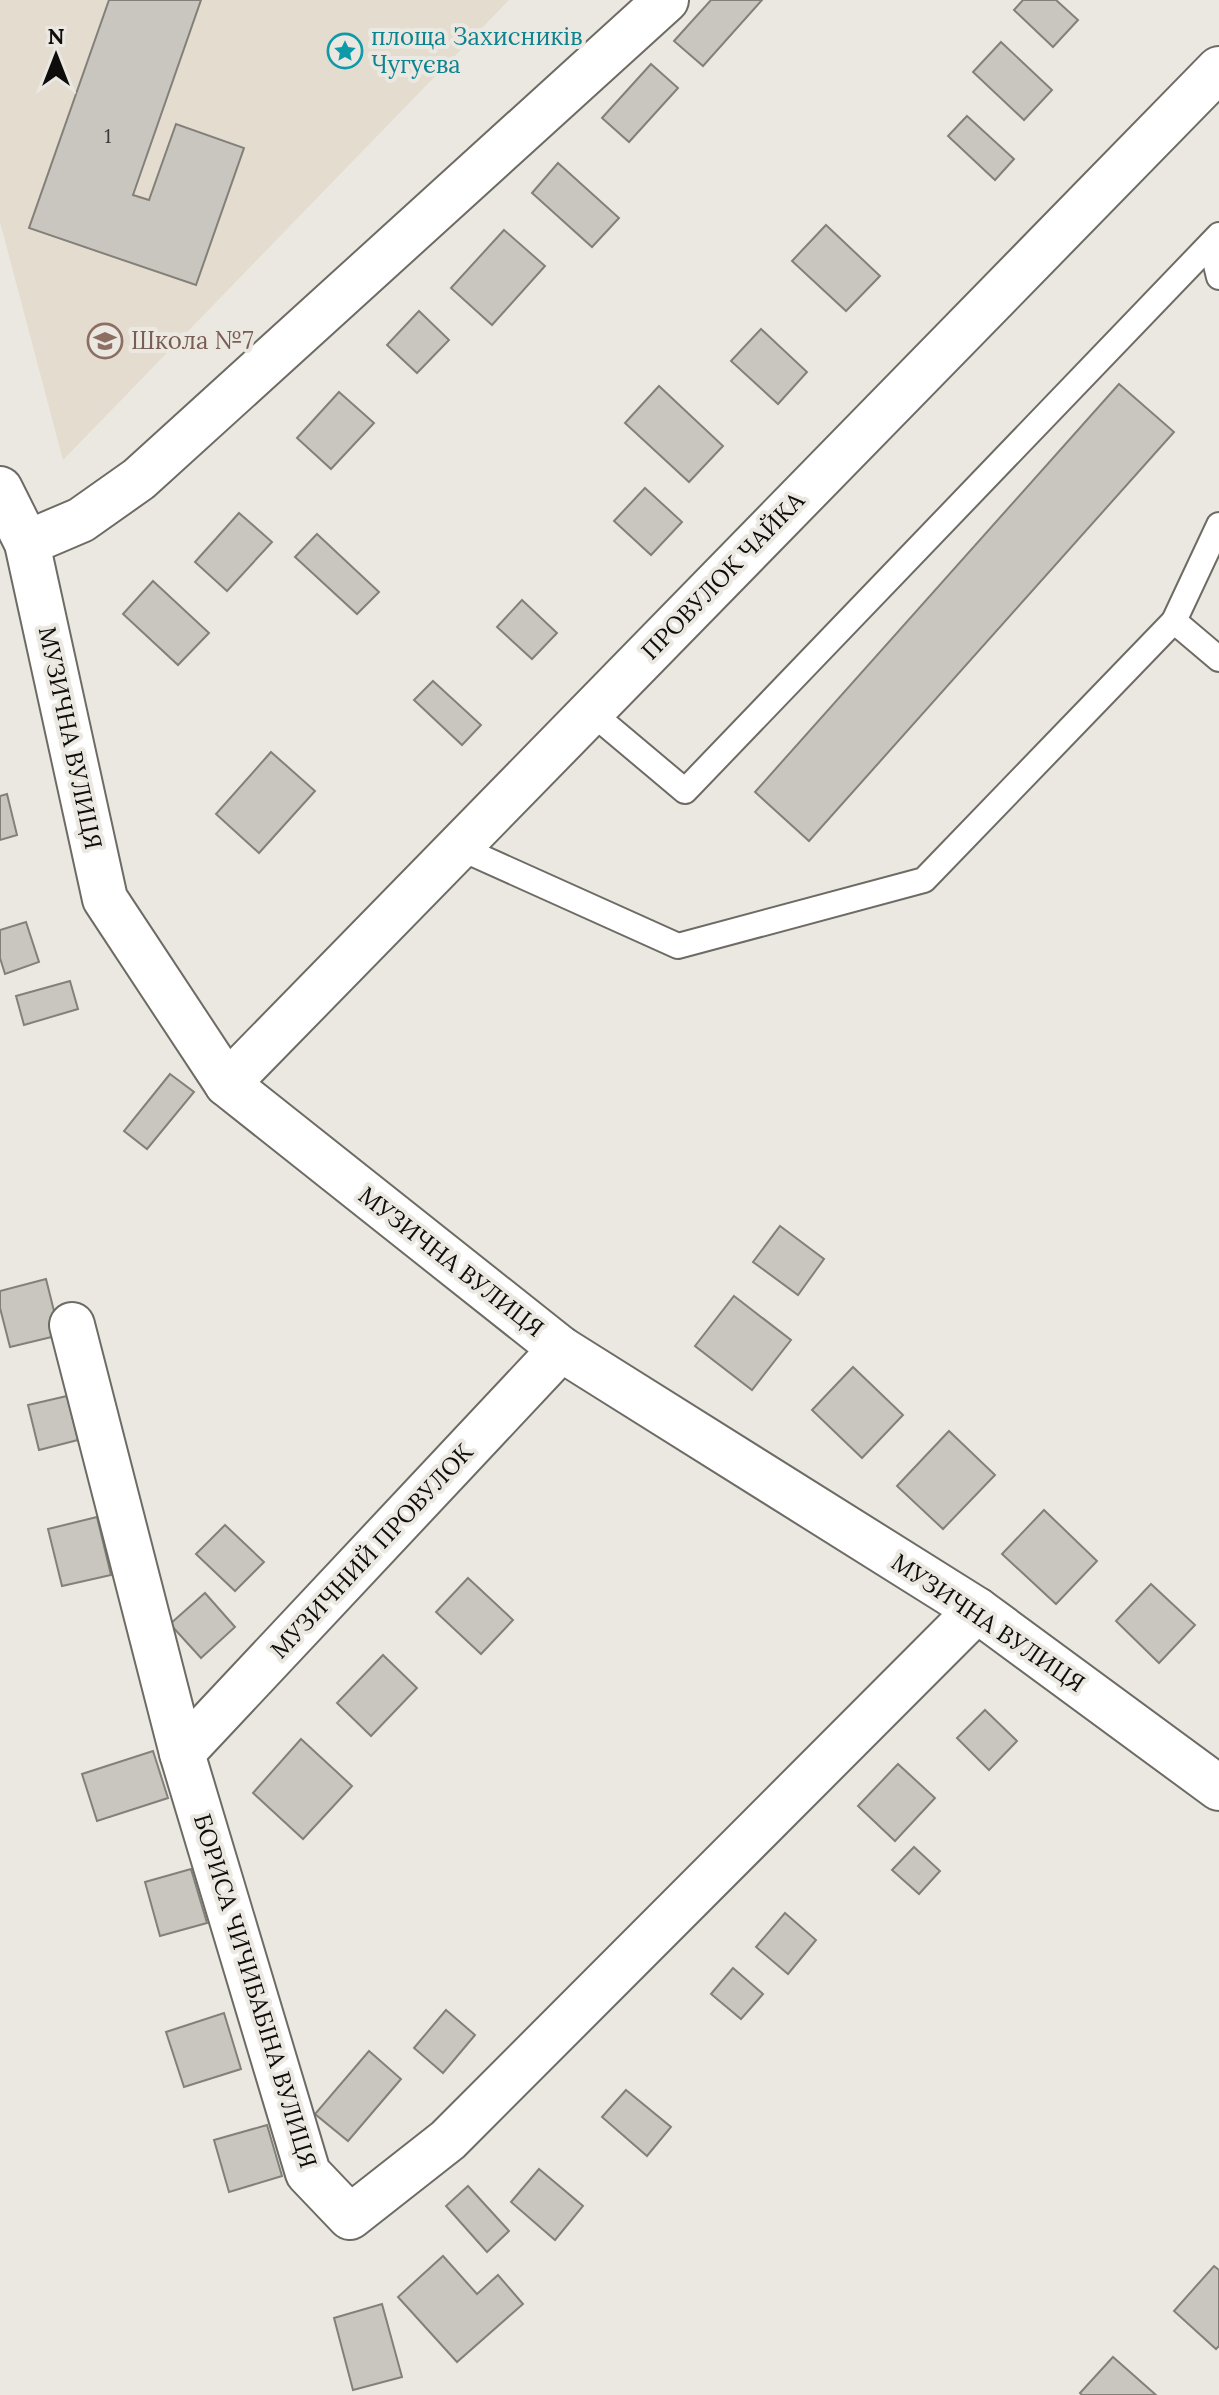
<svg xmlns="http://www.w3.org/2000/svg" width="1219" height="2395" font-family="Lora,serif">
  <rect width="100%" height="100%" fill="#ebe8e1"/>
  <polygon fill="#e3dccf" points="0,0 509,0 63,460 0,222"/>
  <g fill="#c9c6bf" stroke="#83807a" stroke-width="2">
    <polygon points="109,0 201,0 133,195 149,200 176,124 244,148 196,285 29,228"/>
    <polygon points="711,0 762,0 703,66 674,41"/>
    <polygon points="1023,0 1056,0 1078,20 1053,47 1014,10"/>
    <polygon points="1001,42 1052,90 1024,120 973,72"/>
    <polygon points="651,64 678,88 629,142 602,118"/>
    <polygon points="967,116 1014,159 995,180 948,136"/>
    <polygon points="558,163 619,218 592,247 532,193"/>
    <polygon points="826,225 880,276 846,311 792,261"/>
    <polygon points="504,230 545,266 492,325 451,288"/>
    <polygon points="419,311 449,340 417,373 387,345"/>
    <polygon points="761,329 807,372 778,404 731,361"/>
    <polygon points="1119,384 1174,432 809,841 755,792"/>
    <polygon points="659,386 723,446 689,482 625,423"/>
    <polygon points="339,392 374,423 331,469 297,438"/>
    <polygon points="645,488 682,522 651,555 614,521"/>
    <polygon points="239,513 272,542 227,591 195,562"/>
    <polygon points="317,534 379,592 357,614 295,557"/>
    <polygon points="153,581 209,633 178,665 123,614"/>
    <polygon points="522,600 557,633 532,659 497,627"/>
    <polygon points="433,681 481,725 462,745 414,700"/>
    <polygon points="271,752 315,791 259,853 216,814"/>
    <polygon points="7,794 17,835 0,840 0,796"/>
    <polygon points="26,922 39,962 5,974 0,958 0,930"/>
    <polygon points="70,981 78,1009 24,1025 16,996"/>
    <polygon points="170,1074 194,1092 147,1149 124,1131"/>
    <polygon points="780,1226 824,1259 798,1295 753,1262"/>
    <polygon points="46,1279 60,1335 10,1347 0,1308 0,1291"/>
    <polygon points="734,1296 791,1340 752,1390 695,1346"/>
    <polygon points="853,1367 903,1415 862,1458 812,1410"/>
    <polygon points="67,1396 78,1440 39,1450 28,1405"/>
    <polygon points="949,1431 995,1475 943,1529 897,1486"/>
    <polygon points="1044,1510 1097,1561 1056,1604 1002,1554"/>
    <polygon points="97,1517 111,1575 62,1586 48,1529"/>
    <polygon points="225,1525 264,1562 235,1591 196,1554"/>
    <polygon points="468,1578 513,1620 481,1654 436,1612"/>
    <polygon points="1151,1584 1195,1625 1159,1663 1116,1621"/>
    <polygon points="205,1593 235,1627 201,1658 170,1624"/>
    <polygon points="383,1655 417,1688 371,1736 337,1703"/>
    <polygon points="985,1710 1017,1741 989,1770 957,1738"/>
    <polygon points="301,1739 352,1786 303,1839 253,1793"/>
    <polygon points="153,1751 168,1798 97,1821 82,1774"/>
    <polygon points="898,1764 935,1798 895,1841 858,1806"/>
    <polygon points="914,1847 940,1871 919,1894 892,1870"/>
    <polygon points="191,1869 207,1923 160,1936 145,1882"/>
    <polygon points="785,1913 816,1940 788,1974 756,1947"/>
    <polygon points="733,1968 763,1994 741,2019 711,1994"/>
    <polygon points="446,2010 475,2035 443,2073 414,2048"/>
    <polygon points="224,2013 241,2069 184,2087 166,2032"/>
    <polygon points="369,2051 401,2079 348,2141 315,2114"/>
    <polygon points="626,2090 671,2127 647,2156 602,2117"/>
    <polygon points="267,2125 282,2176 229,2192 214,2140"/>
    <polygon points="539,2169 583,2206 555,2240 511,2202"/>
    <polygon points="468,2186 509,2231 487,2252 446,2206"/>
    <polygon points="443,2256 477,2294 498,2275 523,2304 457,2362 398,2297"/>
    <polygon points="1214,2266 1219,2270 1219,2346 1216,2349 1174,2311"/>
    <polygon points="382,2304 402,2377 353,2390 334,2318"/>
    <polygon points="1113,2357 1156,2395 1082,2395 1080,2393"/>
  </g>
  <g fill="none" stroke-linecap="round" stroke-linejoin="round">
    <g stroke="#6e6b65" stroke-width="28">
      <g id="lane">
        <polyline points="1211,244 1219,277"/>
        <polyline points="1174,621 1219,525"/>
        <polyline points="591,712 685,791 1219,235"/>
        <polyline points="458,847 678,946 924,880 1174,621 1219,659"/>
      </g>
    </g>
    <g stroke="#6e6b65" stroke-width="48">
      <g id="street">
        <polyline points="0,489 27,543 105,899 227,1084 561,1349 977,1610 1219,1788"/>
        <polyline points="27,543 81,520 139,479 666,0"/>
        <polyline points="227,1084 1219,69"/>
        <polyline points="72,1325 182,1753 308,2173 350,2217 448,2140 977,1610"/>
        <polyline points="182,1753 561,1349"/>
      </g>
    </g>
    <use href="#lane" stroke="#fff" stroke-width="24"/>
    <use href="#street" stroke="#fff" stroke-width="44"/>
  </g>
  <defs>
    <g id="sight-ring" transform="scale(1.8)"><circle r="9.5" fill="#ebe8e1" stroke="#0f9aa8" stroke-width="1.5"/><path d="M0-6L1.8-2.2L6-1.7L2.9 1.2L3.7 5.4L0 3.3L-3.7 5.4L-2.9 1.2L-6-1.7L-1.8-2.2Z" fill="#0f9aa8"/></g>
    <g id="school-ring" transform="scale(1.8)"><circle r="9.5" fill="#ebe8e1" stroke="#8d6e63" stroke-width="1.5"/><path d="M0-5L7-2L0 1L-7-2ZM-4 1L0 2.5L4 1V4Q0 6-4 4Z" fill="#8d6e63"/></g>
  </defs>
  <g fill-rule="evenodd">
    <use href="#sight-ring" x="345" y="51"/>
    <use href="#school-ring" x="105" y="341"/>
  </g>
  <g text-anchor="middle" stroke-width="8" stroke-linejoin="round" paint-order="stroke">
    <g font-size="20" fill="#3d3b38">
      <text x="108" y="143">1</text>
    </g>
    <g font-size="24" fill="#0d838f" stroke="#ebe8e1" text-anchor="start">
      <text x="371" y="45">площа Захисників<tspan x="371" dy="28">Чугуєва</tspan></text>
    </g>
    <g font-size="24" fill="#785e54" stroke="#ebe8e1" text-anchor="start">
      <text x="131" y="349">Школа №7</text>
    </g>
    <g font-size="24" fill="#0e0d0b" stroke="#ebe8e1">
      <text transform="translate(723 576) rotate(-46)" y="8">ПРОВУЛОК ЧАЙКА</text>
      <text transform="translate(70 738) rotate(78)" y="8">МУЗИЧНА ВУЛИЦЯ</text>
      <text transform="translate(451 1262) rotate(38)" y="8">МУЗИЧНА ВУЛИЦЯ</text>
      <text transform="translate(372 1551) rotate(-47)" y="8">МУЗИЧНИЙ ПРОВУЛОК</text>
      <text transform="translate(988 1623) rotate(34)" y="8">МУЗИЧНА ВУЛИЦЯ</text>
      <text transform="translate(255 1991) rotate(73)" y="8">БОРИСА ЧИЧИБАБІНА ВУЛИЦЯ</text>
    </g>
  </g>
  <g transform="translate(56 56)" stroke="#ebe8e1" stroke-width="6" paint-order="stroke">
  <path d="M0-6L14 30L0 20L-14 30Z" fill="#0e0d0b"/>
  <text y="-12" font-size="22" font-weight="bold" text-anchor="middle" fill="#0e0d0b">N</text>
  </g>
</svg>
